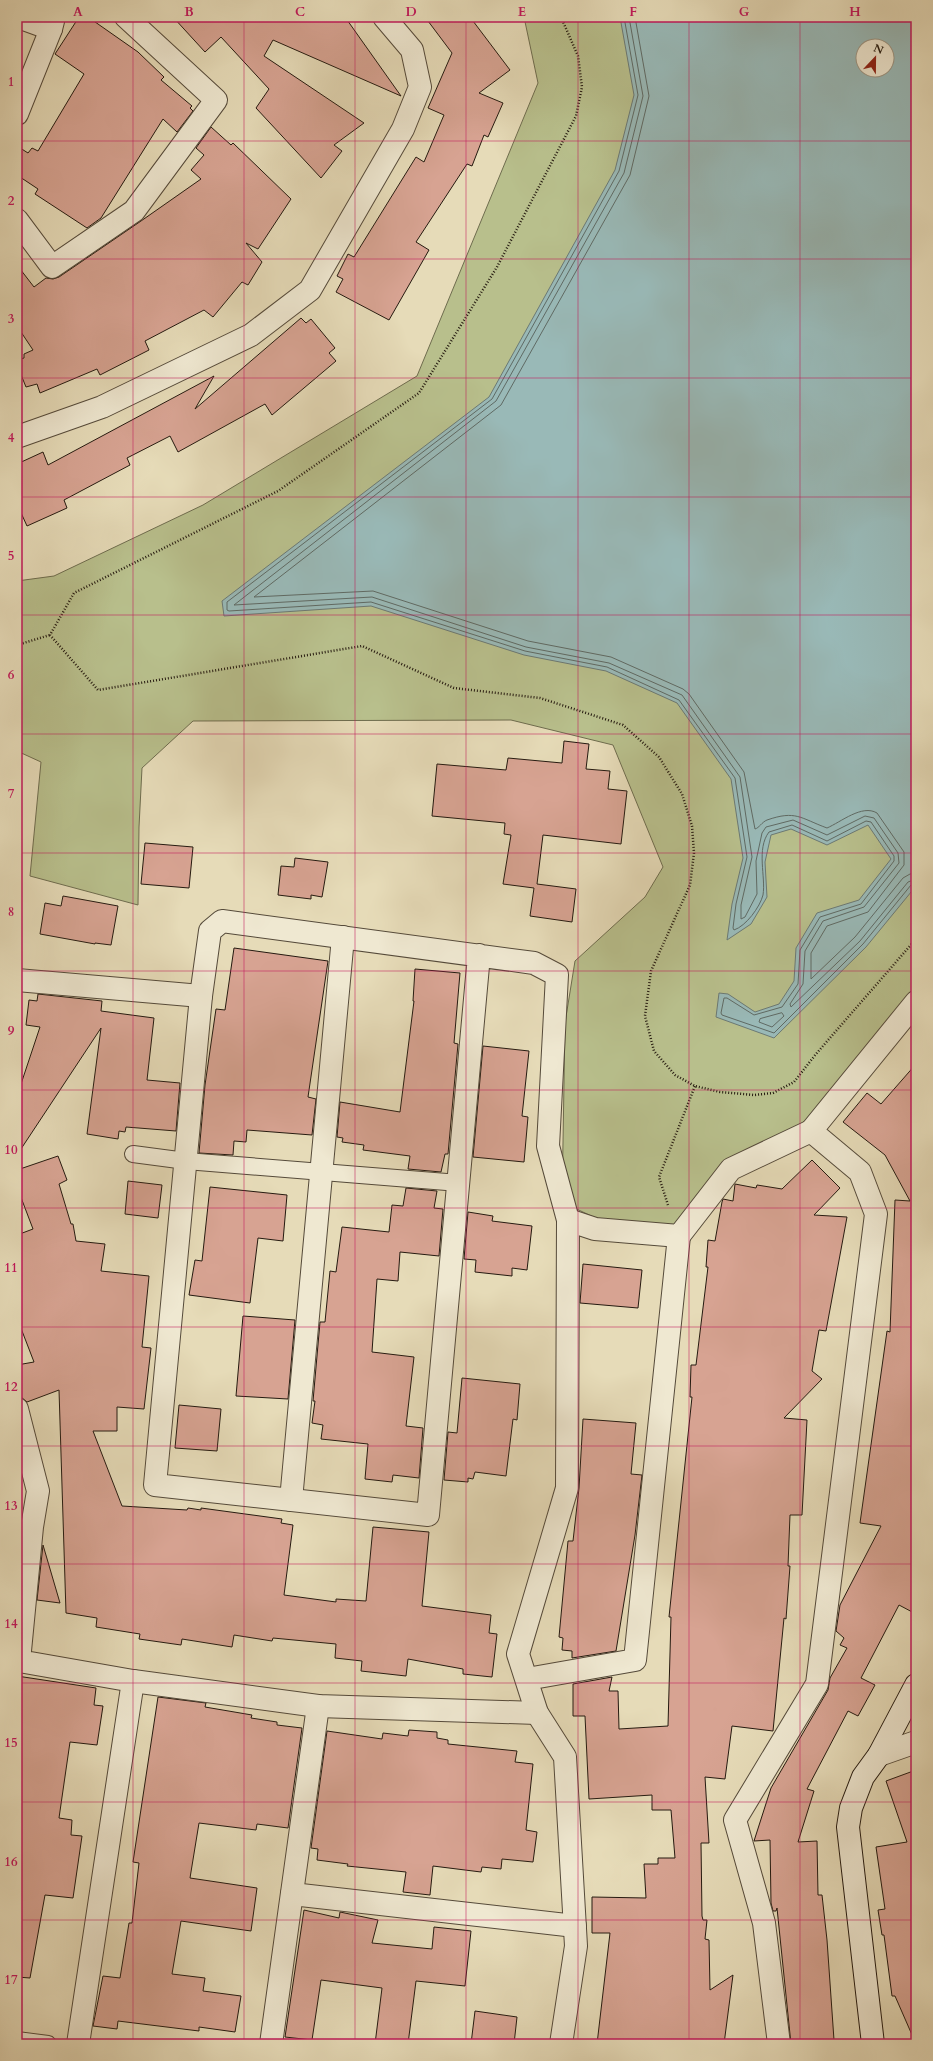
<svg xmlns="http://www.w3.org/2000/svg" width="933" height="2061" font-family="Cardo,serif">
  <rect width="100%" height="100%" fill="#e6dbb8"/>
  <filter id="stains"><feTurbulence type="fractalNoise" baseFrequency=".005" numOctaves="4"/><feColorMatrix values="0 0 0 0 .2 0 0 0 0 .09 0 0 0 0 .02 0 0 0 .5 -.17"/></filter>
  <radialGradient id="worn" r=".72"><stop offset=".6" stop-color="#630" stop-opacity="0"/><stop offset="1" stop-color="#630" stop-opacity=".3"/></radialGradient>
  <path fill="#b8bf8c" stroke="#6e6c4e" fill-rule="evenodd" d="M 524,17 L 916,17 L 916,1002 L 811,1131 L 731,1169 L 679,1236 L 608,1224 L 562,1202 L 565,1023 L 575,961 L 645,897 L 663,867 L 613,745 L 511,720 L 193,721 L 142,768 L 139,827 L 138,905 L 30,876 L 41,762 L 17,751 L 17,581 L 54,576 L 203,505 L 417,376 L 538,83 ZM 863,46 L 887,46 L 887,70 L 863,70 Z"/>
  <path fill="#99b9b7" stroke="#6b7974" fill-rule="evenodd" d="M 620,17 L 916,17 L 916,886 L 866,947 L 774,1038 L 716,1017 L 719,993 L 728,994 L 755,1012 L 779,1004 L 794,981 L 796,948 L 817,913 L 859,900 L 891,859 L 868,825 L 827,845 L 791,829 L 771,835 L 765,862 L 767,897 L 751,924 L 727,940 L 732,904 L 743,858 L 731,779 L 677,703 L 606,671 L 524,655 L 371,606 L 224,616 L 222,601 L 489,397 L 615,170 L 634,95 ZM 863,46 L 887,46 L 887,70 L 863,70 Z"/>
  <g fill="none" stroke-linecap="round" stroke-linejoin="round">
    <g stroke="#5f6a64" stroke-width="1">
      <path d="M 624,17 L 638,95 L 619,171 L 492,399 L 227,602 L 227,610 L 229,611 L 371,602 L 525,651 L 607,667 L 679,700 L 735,778 L 747,857 L 736,904 L 733,928 L 734,930 C 746,926 760,907 763,895 C 766,877 756,849 769,832 L 792,825 L 827,841 L 866,821 L 871,822 L 894,856 L 894,861 L 861,904 L 820,917 L 800,950 L 798,984 L 782,1007 L 754,1015 L 727,998 L 724,998 L 721,1013 L 722,1015 L 774,1033 L 863,944 L 911,885 L 916,884"/>
      <polyline points="629,17 643,96 624,173 496,401 234,605 372,597 526,647 609,663 682,695 740,777 752,857 741,905 741,919 745,917 757,894 756,861 762,833 766,827 793,820 827,835 865,816 874,818 898,853 899,863 864,907 823,921 805,951 803,984 790,1004 791,1007 860,941 908,882 916,879"/>
      <path d="M 635,17 L 649,96 L 630,175 L 501,405 L 254,597 L 373,591 L 528,641 L 611,657 L 683,689 L 689,694 L 744,772 L 755,829 C 759,828 762,822 767,820 C 796,810 800,818 827,828 C 841,822 862,804 877,813 L 904,852 L 904,865 L 868,912 L 827,926 L 811,953 L 811,979 L 855,937 L 903,878 L 910,874 L 916,873"/>
      <polygon points="782,1013 784,1016 772,1027 759,1022 760,1019"/>
    </g>
  </g>
  <g fill="#d7a392" stroke="#251a10">
    <polygon points="79,17 88,17 138,52 164,77 161,80 192,106 190,108 193,111 177,132 163,119 101,218 87,228 35,194 38,189 17,175 17,146 28,153 32,148 38,151 84,74 55,54"/>
    <polygon points="173,17 345,17 401,96 273,40 264,56 364,123 334,145 342,151 321,178 256,108 269,89 221,37 205,52"/>
    <polygon points="425,17 470,17 510,70 479,93 503,103 488,137 484,135 472,166 467,164 416,242 429,250 389,320 336,292 343,279 337,276 348,254 354,257 416,157 424,162 444,115 428,108 452,53"/>
    <polygon points="211,127 231,145 233,143 291,199 258,249 246,243 262,262 248,285 242,282 213,317 204,310 145,341 149,350 100,375 97,369 40,393 37,384 26,387 17,365 17,360 24,358 24,354 33,350 17,326 17,265 34,287 46,278 53,279 59,277 141,221 201,179 191,170 204,155 196,148"/>
    <polygon points="301,318 306,323 311,319 335,348 329,353 336,361 272,415 265,404 178,452 170,436 127,458 130,465 64,500 67,508 27,526 17,504 17,464 43,452 48,465 214,376 195,409"/>
    <polygon points="564,741 589,744 586,769 610,771 608,789 627,791 621,844 543,835 537,884 576,889 572,922 530,916 534,888 503,884 511,835 504,834 505,823 432,816 437,764 506,770 508,758 562,763"/>
    <polygon points="145,843 193,847 189,888 141,884"/>
    <polygon points="295,858 328,862 322,897 311,895 311,899 278,895 281,866 294,867"/>
    <polygon points="63,896 118,906 111,945 95,943 95,944 40,934 45,903 61,906"/>
    <polygon points="234,948 328,961 308,1097 316,1099 312,1135 247,1130 246,1142 234,1141 233,1155 199,1153 205,1085 216,1009 225,1010"/>
    <polygon points="415,969 460,973 454,1043 458,1044 448,1154 445,1154 441,1172 408,1169 410,1156 363,1150 364,1145 342,1142 343,1138 337,1137 340,1102 400,1112 414,1001 413,1001"/>
    <polygon points="38,994 102,1001 101,1011 154,1018 147,1080 180,1083 176,1131 126,1127 125,1132 119,1131 118,1139 87,1134 101,1028 17,1155 17,1096 40,1027 26,1025 29,1000 37,1001"/>
    <polygon points="483,1046 529,1051 522,1116 528,1117 524,1162 473,1157"/>
    <polygon points="916,1064 916,1614 899,1605 861,1678 875,1685 858,1716 848,1711 807,1789 814,1791 798,1842 817,1841 818,1895 822,1895 827,1940 834,2040 791,2044 777,1908 776,1911 773,1911 771,1903 770,1840 754,1841 771,1788 828,1690 830,1678 847,1648 840,1645 844,1638 836,1631 840,1605 881,1526 860,1523 887,1331 890,1332 895,1200 910,1201 885,1155 843,1122 867,1093 881,1104"/>
    <polygon points="58,1156 67,1180 59,1184 71,1224 73,1224 76,1241 105,1244 101,1271 149,1276 142,1347 151,1348 144,1409 117,1407 117,1431 93,1431 122,1506 187,1510 188,1508 201,1510 201,1508 282,1519 281,1523 293,1525 284,1595 336,1602 336,1599 366,1601 373,1527 429,1532 422,1606 491,1615 489,1633 497,1634 492,1677 463,1674 463,1669 408,1659 406,1676 361,1671 362,1661 335,1658 336,1644 273,1638 272,1641 234,1635 232,1647 182,1639 181,1645 139,1639 140,1634 96,1627 97,1618 66,1613 59,1390 27,1402 21,1397 17,1397 17,1365 34,1362 17,1318 17,1235 33,1229 17,1187 17,1170"/>
    <polygon points="812,1160 840,1188 814,1215 847,1217 826,1331 819,1330 812,1371 822,1379 784,1418 807,1420 802,1515 790,1515 788,1566 790,1566 786,1619 784,1618 773,1731 732,1726 725,1779 705,1777 709,1843 701,1843 702,1916 703,1920 707,1920 705,1939 709,1940 710,1990 733,1975 724,2044 597,2044 610,1933 592,1933 592,1897 646,1898 644,1864 658,1864 658,1858 675,1858 671,1810 652,1810 652,1795 589,1799 585,1716 573,1716 573,1684 612,1677 609,1691 618,1691 619,1729 668,1726 671,1617 669,1617 692,1397 690,1397 691,1365 696,1365 708,1267 706,1267 708,1240 715,1241 722,1202 723,1199 733,1201 735,1184 756,1188 757,1185 782,1189"/>
    <polygon points="128,1181 162,1185 158,1218 125,1214"/>
    <polygon points="210,1187 287,1195 283,1241 258,1238 250,1303 189,1295 195,1260 202,1261"/>
    <polygon points="406,1188 437,1191 434,1208 443,1209 439,1256 400,1252 398,1281 377,1279 372,1352 414,1357 406,1426 423,1428 419,1478 393,1475 392,1482 365,1479 368,1444 321,1439 323,1425 312,1423 315,1401 313,1401 320,1322 325,1322 330,1271 336,1272 342,1227 389,1232 392,1205 403,1206"/>
    <polygon points="468,1212 493,1216 492,1221 532,1226 527,1270 512,1268 512,1276 475,1272 476,1260 464,1259"/>
    <polygon points="583,1264 642,1270 638,1308 580,1303"/>
    <polygon points="243,1316 295,1320 288,1399 236,1396"/>
    <polygon points="462,1378 520,1384 517,1420 513,1419 506,1476 475,1472 473,1479 468,1478 468,1482 444,1480 448,1432 457,1433"/>
    <polygon points="179,1405 221,1409 217,1451 175,1448"/>
    <polygon points="583,1419 636,1423 631,1474 642,1475 635,1535 616,1651 572,1658 572,1651 562,1650 563,1638 559,1637 568,1541 573,1541 579,1488"/>
    <polygon points="43,1545 60,1603 37,1600"/>
    <polygon points="17,1676 96,1688 94,1705 103,1706 97,1745 70,1742 59,1818 72,1820 71,1835 82,1836 73,1898 45,1895 30,1978 17,1977"/>
    <polygon points="158,1697 206,1703 205,1707 252,1715 251,1718 277,1722 277,1725 302,1728 288,1828 257,1824 256,1830 199,1823 190,1878 257,1888 251,1931 181,1921 172,1974 205,1978 203,1991 241,1996 235,2032 199,2027 199,2031 118,2021 117,2029 93,2026 103,1976 120,1978 129,1923 132,1923 139,1863 133,1862"/>
    <polygon points="409,1730 437,1732 437,1738 448,1740 448,1744 517,1751 515,1762 533,1764 526,1830 537,1832 533,1862 502,1859 501,1869 482,1867 481,1872 433,1866 430,1895 403,1892 406,1872 347,1866 348,1864 317,1860 318,1849 311,1848 327,1731 382,1739 383,1733 408,1736"/>
    <polygon points="916,1770 916,2044 895,1996 892,1996 884,1935 882,1935 878,1910 885,1909 876,1847 907,1842 886,1781"/>
    <polygon points="304,1910 339,1918 340,1912 378,1920 372,1943 432,1949 434,1927 471,1931 465,1986 416,1981 408,2044 375,2044 382,1988 321,1980 312,2040 285,2037"/>
    <polygon points="475,2011 517,2017 514,2044 471,2044"/>
  </g>
  <g fill="none" stroke-linecap="round" stroke-linejoin="round">
    <g stroke="#554a3a" stroke-width="18">
      <g id="lane">
        <polyline points="133,1154 186,1161 459,1183"/>
        <polyline points="17,2040 48,2044"/>
      </g>
    </g>
    <g stroke="#554a3a" stroke-width="24">
      <g id="street">
        <polyline points="18,17 51,29"/>
        <polyline points="17,114 51,29 54,17"/>
        <polyline points="17,220 52,267 134,211 216,100 126,17"/>
        <polyline points="17,437 102,407 251,335 310,290 403,129 420,87 412,50 384,17"/>
        <polyline points="479,955 428,1515 155,1485 201,996 210,931 222,921 534,963 557,975 548,1146 568,1220 567,1488 518,1654 537,1713 565,1757 576,1946 561,2044"/>
        <polyline points="17,980 201,996"/>
        <polyline points="811,1131 916,1002"/>
        <polyline points="568,1220 595,1229 679,1236 731,1169 811,1131 860,1172 876,1214 817,1684 735,1820 764,1923 779,2044"/>
        <polyline points="17,1409 38,1491 32,1527 19,1661 133,1681 78,2044"/>
        <polyline points="291,1500 343,937"/>
        <polyline points="527,1679 635,1660 679,1236"/>
        <polyline points="133,1681 318,1706 537,1713"/>
        <polyline points="879,1755 916,1742"/>
        <polyline points="292,1894 575,1926"/>
        <polyline points="271,2044 318,1706"/>
      </g>
    </g>
    <g stroke="#251a10" stroke-width="24">
      <polyline id="secondary" points="873,2044 848,1827 851,1808 863,1777 879,1755 916,1685"/>
    </g>
    <g stroke="#251a10" stroke-width="2.5" stroke-dasharray="1 2" stroke-linecap="butt">
      <polyline points="561,17 578,56 582,87 576,116 497,267 419,393 278,491 74,593 50,635 98,690 362,646 454,688 540,698 623,725 659,757 682,794 692,826 694,853 690,885 651,971 645,1016 654,1051 675,1075 695,1086 720,1092 754,1095 773,1093 794,1082 816,1054 916,939"/>
      <polyline points="17,645 50,635"/>
      <polyline points="668,1205 659,1177 695,1086"/>
    </g>
    <use href="#lane" stroke="#efe8d1" stroke-width="16"/>
    <use href="#street" stroke="#efe8d1" stroke-width="22"/>
    <use href="#secondary" stroke="#efe8d1" stroke-width="22"/>
  </g>
  <path fill="none" stroke="#c2185b" stroke-width="1" stroke-opacity="0.55" d="M 133,17 L 133,2044M 244,17 L 244,2044M 355,17 L 355,2044M 466,17 L 466,2044M 578,17 L 578,2044M 689,17 L 689,2044M 800,17 L 800,2044M 17,141 L 916,141M 17,259 L 916,259M 17,378 L 916,378M 17,497 L 916,497M 17,615 L 916,615M 17,734 L 916,734M 17,853 L 916,853M 17,971 L 916,971M 17,1090 L 916,1090M 17,1208 L 916,1208M 17,1327 L 916,1327M 17,1446 L 916,1446M 17,1564 L 916,1564M 17,1683 L 916,1683M 17,1802 L 916,1802M 17,1920 L 916,1920"/>
  <rect width="933" height="2061" fill="none" stroke="#e6dbb8" stroke-width="44"/>
  <g transform="translate(875 58) rotate(22)"><circle r="19" fill="#efe8d1" stroke="#9e9684"/>
  <path d="M0-3L7 15L0 10L-7 15Z" fill="#8f2418"/>
  <text y="-6" font-size="11" font-weight="bold" text-anchor="middle" fill="#251a10">N</text>
  </g>
  <rect x="22" y="22" width="889" height="2017" fill="none" stroke="#c2185b" stroke-width="1.5"/>
  <g font-size="13" text-anchor="middle" font-weight="bold" fill="#c2185b">
    <text x="78" y="16">A</text>
    <text x="189" y="16">B</text>
    <text x="300" y="16">C</text>
    <text x="411" y="16">D</text>
    <text x="522" y="16">E</text>
    <text x="633" y="16">F</text>
    <text x="744" y="16">G</text>
    <text x="855" y="16">H</text>
    <text x="11" y="86">1</text>
    <text x="11" y="205">2</text>
    <text x="11" y="323">3</text>
    <text x="11" y="442">4</text>
    <text x="11" y="560">5</text>
    <text x="11" y="679">6</text>
    <text x="11" y="798">7</text>
    <text x="11" y="916">8</text>
    <text x="11" y="1035">9</text>
    <text x="11" y="1154">10</text>
    <text x="11" y="1272">11</text>
    <text x="11" y="1391">12</text>
    <text x="11" y="1510">13</text>
    <text x="11" y="1628">14</text>
    <text x="11" y="1747">15</text>
    <text x="11" y="1866">16</text>
    <text x="11" y="1984">17</text>
  </g>
  <rect width="100%" height="100%" filter="url(#stains)"/>
  <rect width="100%" height="100%" fill="url(#worn)"/>
</svg>
